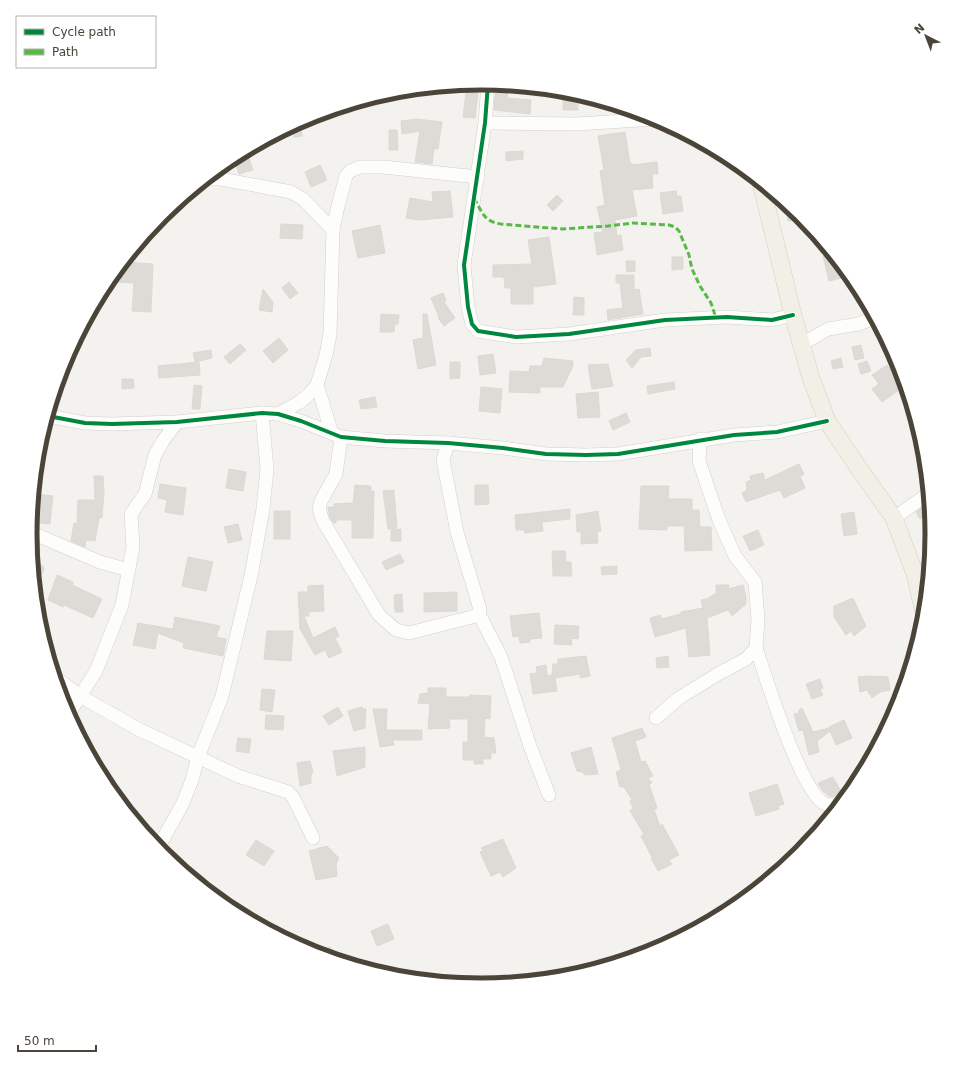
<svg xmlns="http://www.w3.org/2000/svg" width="962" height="1069" font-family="'DejaVu Sans',sans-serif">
  <rect width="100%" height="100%" fill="#f4f2ee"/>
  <g fill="#dedbd6" stroke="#dcd9d4">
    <polygon points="479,84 475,118 463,117 467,85"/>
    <polygon points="496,85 508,86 507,98 531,100 530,114 494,110"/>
    <polygon points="564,92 580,95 580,102 578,102 578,110 563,110 563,94 564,94"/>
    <polygon points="417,119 442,122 438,149 434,149 432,164 415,162 420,131 402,134 401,121"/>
    <polygon points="300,122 302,136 294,137 293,126"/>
    <polygon points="389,130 397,130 398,150 389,150"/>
    <polygon points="625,132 630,163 632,163 632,165 657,162 658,174 652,174 653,188 632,190 637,216 615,220 617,236 621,235 623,250 597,255 594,233 603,232 597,207 605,205 600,171 604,170 598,136"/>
    <polygon points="523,151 523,159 506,161 506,152"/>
    <polygon points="248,155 253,170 239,174 234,159"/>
    <polygon points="320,165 327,180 311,187 305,172"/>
    <polygon points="450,191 453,217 419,220 406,218 410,198 433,202 432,192"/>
    <polygon points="676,191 677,196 681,196 683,211 663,214 660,193"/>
    <polygon points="557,195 563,201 553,211 547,205"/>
    <polygon points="786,204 799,215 799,220 788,221"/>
    <polygon points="281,224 303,225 302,239 280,238"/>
    <polygon points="380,225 385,253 358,258 352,231"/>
    <polygon points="549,237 556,284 533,287 533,304 511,304 511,288 505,288 504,277 493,277 493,265 532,264 528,240"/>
    <polygon points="831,254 850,276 829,281 823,256"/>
    <polygon points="672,257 683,257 683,269 672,270"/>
    <polygon points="626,261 635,261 635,271 627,272"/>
    <polygon points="124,262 153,264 151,312 132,311 134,283 117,282 118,269"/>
    <polygon points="616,275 634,275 634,290 639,289 643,314 608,320 607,310 623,308 620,283 616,283"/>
    <polygon points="289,282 298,293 290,299 282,288"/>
    <polygon points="263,289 273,302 272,312 259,310"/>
    <polygon points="443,293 446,300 444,302 455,318 444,326 438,318 439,317 431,298"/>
    <polygon points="574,297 584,298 584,315 573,315"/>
    <polygon points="381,314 399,315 398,324 395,324 394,332 380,332"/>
    <polygon points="423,314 427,314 436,365 418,369 413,340 423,338"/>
    <polygon points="279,338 288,350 273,363 263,351"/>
    <polygon points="240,344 246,350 230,364 224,357"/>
    <polygon points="861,345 864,358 855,360 852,347"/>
    <polygon points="650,348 651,356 641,357 632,368 626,360 636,350"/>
    <polygon points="211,350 212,358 195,362 193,353"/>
    <polygon points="493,354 496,373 480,375 478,356"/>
    <polygon points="544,358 573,361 573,366 563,387 540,387 540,393 509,392 510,371 529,372 530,366 542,366"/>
    <polygon points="841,358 843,367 833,369 831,361"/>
    <polygon points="867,361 871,371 861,374 858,364"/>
    <polygon points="199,362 200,375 159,378 158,366"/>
    <polygon points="450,362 460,362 460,378 450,379"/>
    <polygon points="608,364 613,386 592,389 588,365"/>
    <polygon points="887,365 896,377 899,375 905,384 899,389 899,390 882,402 872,389 879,384 872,375"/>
    <polygon points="122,379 133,379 134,388 122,389"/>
    <polygon points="674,382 675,389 648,394 647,386"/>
    <polygon points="194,385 202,386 200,409 192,409"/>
    <polygon points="481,387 502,389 500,413 479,411"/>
    <polygon points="598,392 600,417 578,418 576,394"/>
    <polygon points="375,397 377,407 361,409 359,400"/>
    <polygon points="626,413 630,422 613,430 609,421"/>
    <polygon points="799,464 804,474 800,476 805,488 784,498 780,490 746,502 742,493 747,490 746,482 751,480 750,476 763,473 765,480"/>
    <polygon points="229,469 246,472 243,491 226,488"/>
    <polygon points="94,476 103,476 104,491 102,518 99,518 95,541 86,540 85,547 71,541 74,523 77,524 78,500 95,500"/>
    <polygon points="160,484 186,488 183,515 165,512 167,500 158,498"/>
    <polygon points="355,485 371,486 371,492 374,491 373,538 352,538 352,520 336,520 336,523 334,523 330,518 328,507 334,507 334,504 353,503"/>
    <polygon points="475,485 488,485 489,504 475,505"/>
    <polygon points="641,486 669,486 668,499 692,499 692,510 699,510 700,527 711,527 712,550 685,551 684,526 667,526 667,530 639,529"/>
    <polygon points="394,490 397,528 388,529 383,491"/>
    <polygon points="36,494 53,496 50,524 31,522 33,503 35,504"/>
    <polygon points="924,506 929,514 920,519 916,512"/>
    <polygon points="570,509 570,519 542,522 543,531 525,533 524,530 516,530 515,515"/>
    <rect x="274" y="511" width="16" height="28"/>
    <polygon points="598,511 601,531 597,532 598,543 581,544 581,532 577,532 576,515"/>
    <polygon points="854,512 857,534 844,536 841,514"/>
    <polygon points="238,524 242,540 228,543 224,527"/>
    <polygon points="401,529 401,541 391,541 391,530"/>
    <polygon points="758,530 764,545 750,551 743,536"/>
    <polygon points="552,551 565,551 566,562 571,562 572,576 553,576"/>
    <polygon points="400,554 404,562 386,570 382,562"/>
    <polygon points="188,557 213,562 206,591 182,586"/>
    <polygon points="33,560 44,567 44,570 35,585"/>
    <polygon points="617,566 617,574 602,575 601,567"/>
    <polygon points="57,575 73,582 72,585 102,599 93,618 64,605 63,607 48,600"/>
    <polygon points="323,585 324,611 309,612 309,616 304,616 313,638 335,627 339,636 335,638 342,652 329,658 325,650 315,655 300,629 298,592 308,592 308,586"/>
    <polygon points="716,585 729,585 728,589 743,585 746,597 746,604 732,616 728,610 707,618 710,655 689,657 686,628 655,637 650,618 661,615 661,619 681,614 681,612 703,608 701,600 707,599 716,593"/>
    <polygon points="457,592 457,611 424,612 424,593"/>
    <polygon points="402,594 403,612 395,612 394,595"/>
    <polygon points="853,598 866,626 854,636 851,631 846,635 834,617 834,606"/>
    <polygon points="539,613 542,638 530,639 530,642 520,643 519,636 513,637 510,616"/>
    <polygon points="175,617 220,626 216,637 226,639 223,656 183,648 184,643 158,633 155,649 133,645 138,623 173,629"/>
    <polygon points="555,625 579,626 578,639 571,638 572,645 554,644"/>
    <polygon points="267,631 293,631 291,661 264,659"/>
    <polygon points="586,656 590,676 580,678 580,674 555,678 557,691 533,694 530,674 537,673 536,667 546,665 547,676 552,675 553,664 558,664 558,659"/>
    <polygon points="668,656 669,667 657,668 656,658"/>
    <polygon points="868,676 888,677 890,690 880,692 872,698 867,690 860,692 858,677"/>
    <polygon points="820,679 823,688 820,689 823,695 812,699 806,684"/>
    <polygon points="428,688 446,688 446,697 469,697 470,695 491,696 490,719 485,718 484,737 494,738 496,753 491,753 491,759 483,759 483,764 474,764 474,760 463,760 463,742 468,742 468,719 449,719 450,728 428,729 430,704 418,703 420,694 428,693"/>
    <polygon points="262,689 275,690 272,712 260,710"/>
    <polygon points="338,707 343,716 329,725 323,716"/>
    <polygon points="362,707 363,709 366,709 365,728 354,731 348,711"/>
    <polygon points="802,708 813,732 829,728 829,727 844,720 852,738 836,745 830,731 817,741 819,752 809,755 803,730 799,731 794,714 799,713 799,710"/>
    <polygon points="373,709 387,709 386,730 422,730 422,740 393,740 394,745 380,747"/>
    <polygon points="266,715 284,716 283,730 265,729"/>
    <polygon points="642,728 646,737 635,741 641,762 645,761 653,776 648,778 652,783 649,784 657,808 654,810 660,826 662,824 679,855 669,860 672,864 658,871 651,858 652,857 641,836 644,834 630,811 633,808 630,801 632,800 624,787 620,787 616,772 621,770 612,738"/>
    <polygon points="238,738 251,739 249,753 236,751"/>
    <polygon points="365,747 365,767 337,776 333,751"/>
    <polygon points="591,747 598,774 585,775 582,772 577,771 571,753"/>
    <polygon points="310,761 313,772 311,775 311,783 300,786 297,763"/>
    <polygon points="833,777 842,793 830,797 822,790 818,783"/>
    <polygon points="777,784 784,804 778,806 779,809 756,816 749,793"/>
    <polygon points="503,839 516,868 503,877 500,872 491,876 480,852 483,851 481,848"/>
    <polygon points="256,840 274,851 264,866 246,855"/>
    <polygon points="327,846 339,858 336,864 337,876 316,880 309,851"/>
    <polygon points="388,924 394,939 377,946 371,931"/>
    <polygon points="330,947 336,960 316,954"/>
  </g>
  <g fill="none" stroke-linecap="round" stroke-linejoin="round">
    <g stroke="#d2d0cb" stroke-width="14">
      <g id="minor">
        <polyline points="488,84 485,123 464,265 468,307 472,324 478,331 516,337 569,334 665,320 727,317 772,320 793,315"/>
        <polyline points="485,123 577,124 655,119"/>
        <polyline points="206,179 221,179 291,192 303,199 333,230"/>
        <polyline points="801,343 811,339 828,329 859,324 874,318"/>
        <polyline points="317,385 332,433"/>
        <polyline points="278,414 300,402 308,395 317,385 326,355 330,334 333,230 338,206 346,176 350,171 360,167 383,167 478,177"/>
        <polyline points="48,416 85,423 112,424 177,422 262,413 278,414 301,421 341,437 385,441 448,443 503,448 546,454 586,455 618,454 734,435 777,432 827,421"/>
        <polyline points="341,437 336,474 321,501 319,509 323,521 379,615 396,630 409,633 472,617 479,614 480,609 457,532 443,460 448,443"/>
        <polyline points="894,518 928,494"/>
        <polyline points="30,532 100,562 128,570"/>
        <polyline points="479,614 501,657 530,746 549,795"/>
        <path d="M 756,648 C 766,677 800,791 825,804 C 831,807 838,803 843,801"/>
        <polyline points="56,678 80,696 138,729 238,776 288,792 293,797 313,838"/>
        <polyline points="68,715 96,671 122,605 133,547 131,514 145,494 155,455 163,441 177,422"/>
        <polyline points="656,718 679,698 718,674 746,659 756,648 758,619 755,582 735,556 719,520 699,461 700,439"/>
        <polyline points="158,848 183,803 192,780 198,757 222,696 251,576 263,509 267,469 262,413"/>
      </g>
    </g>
    <g stroke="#d6cebb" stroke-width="18">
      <polyline id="major" points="761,183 793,315 811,378 827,421 858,467 894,518 915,574 924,613"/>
    </g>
    <use href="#minor" stroke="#fdfdfc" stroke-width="13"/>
    <use href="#major" stroke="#f2efe6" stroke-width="17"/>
    <path stroke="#58b947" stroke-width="3" stroke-dasharray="6 3" stroke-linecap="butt" d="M 474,198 C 482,212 484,222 501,224 L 562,229 L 608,226 L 633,223 L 669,225 L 675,227 L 679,231 L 689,255 L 692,269 L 700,286 L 711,303 L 716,318"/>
    <g stroke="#fff" stroke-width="6">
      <g id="cycleway">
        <polyline points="488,84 485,123 464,265 468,307 472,324 478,331 516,337 569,334 665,320 727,317 772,320 793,315"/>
        <polyline points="48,416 85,423 112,424 177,422 262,413 278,414 301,421 341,437 385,441 448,443 503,448 546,454 586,455 618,454 734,435 777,432 827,421"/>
      </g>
    </g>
    <use href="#cycleway" stroke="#00873e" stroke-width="4"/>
  </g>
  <path d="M0 0H962V1069H0ZM37 534a444 444 0 1 1 888 0a444 444 0 1 1-888 0Z" fill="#fff" fill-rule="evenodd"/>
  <path fill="none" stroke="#4b4439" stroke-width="5" d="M37 534a444 444 0 1 1 888 0a444 444 0 1 1-888 0Z"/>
  <rect x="16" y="16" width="140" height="52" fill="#ffffff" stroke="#b7b4b0"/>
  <rect x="24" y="29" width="20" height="6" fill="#00873e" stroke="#b7b4b0"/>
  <text x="52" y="36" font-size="12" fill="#4b4439">Cycle path</text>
  <rect x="24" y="49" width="20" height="6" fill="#58b947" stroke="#b7b4b0"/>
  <text x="52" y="56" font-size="12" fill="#4b4439">Path</text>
  <g transform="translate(926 36) rotate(318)" stroke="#ffffff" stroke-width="3" paint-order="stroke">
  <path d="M0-3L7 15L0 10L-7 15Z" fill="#4b4439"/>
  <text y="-6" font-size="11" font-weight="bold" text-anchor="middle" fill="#4b4439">N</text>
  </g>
  <path d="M18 1045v6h78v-6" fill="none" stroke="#4b4439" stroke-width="2"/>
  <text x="24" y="1045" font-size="12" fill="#4b4439" stroke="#ffffff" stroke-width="3" paint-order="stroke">50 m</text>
</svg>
